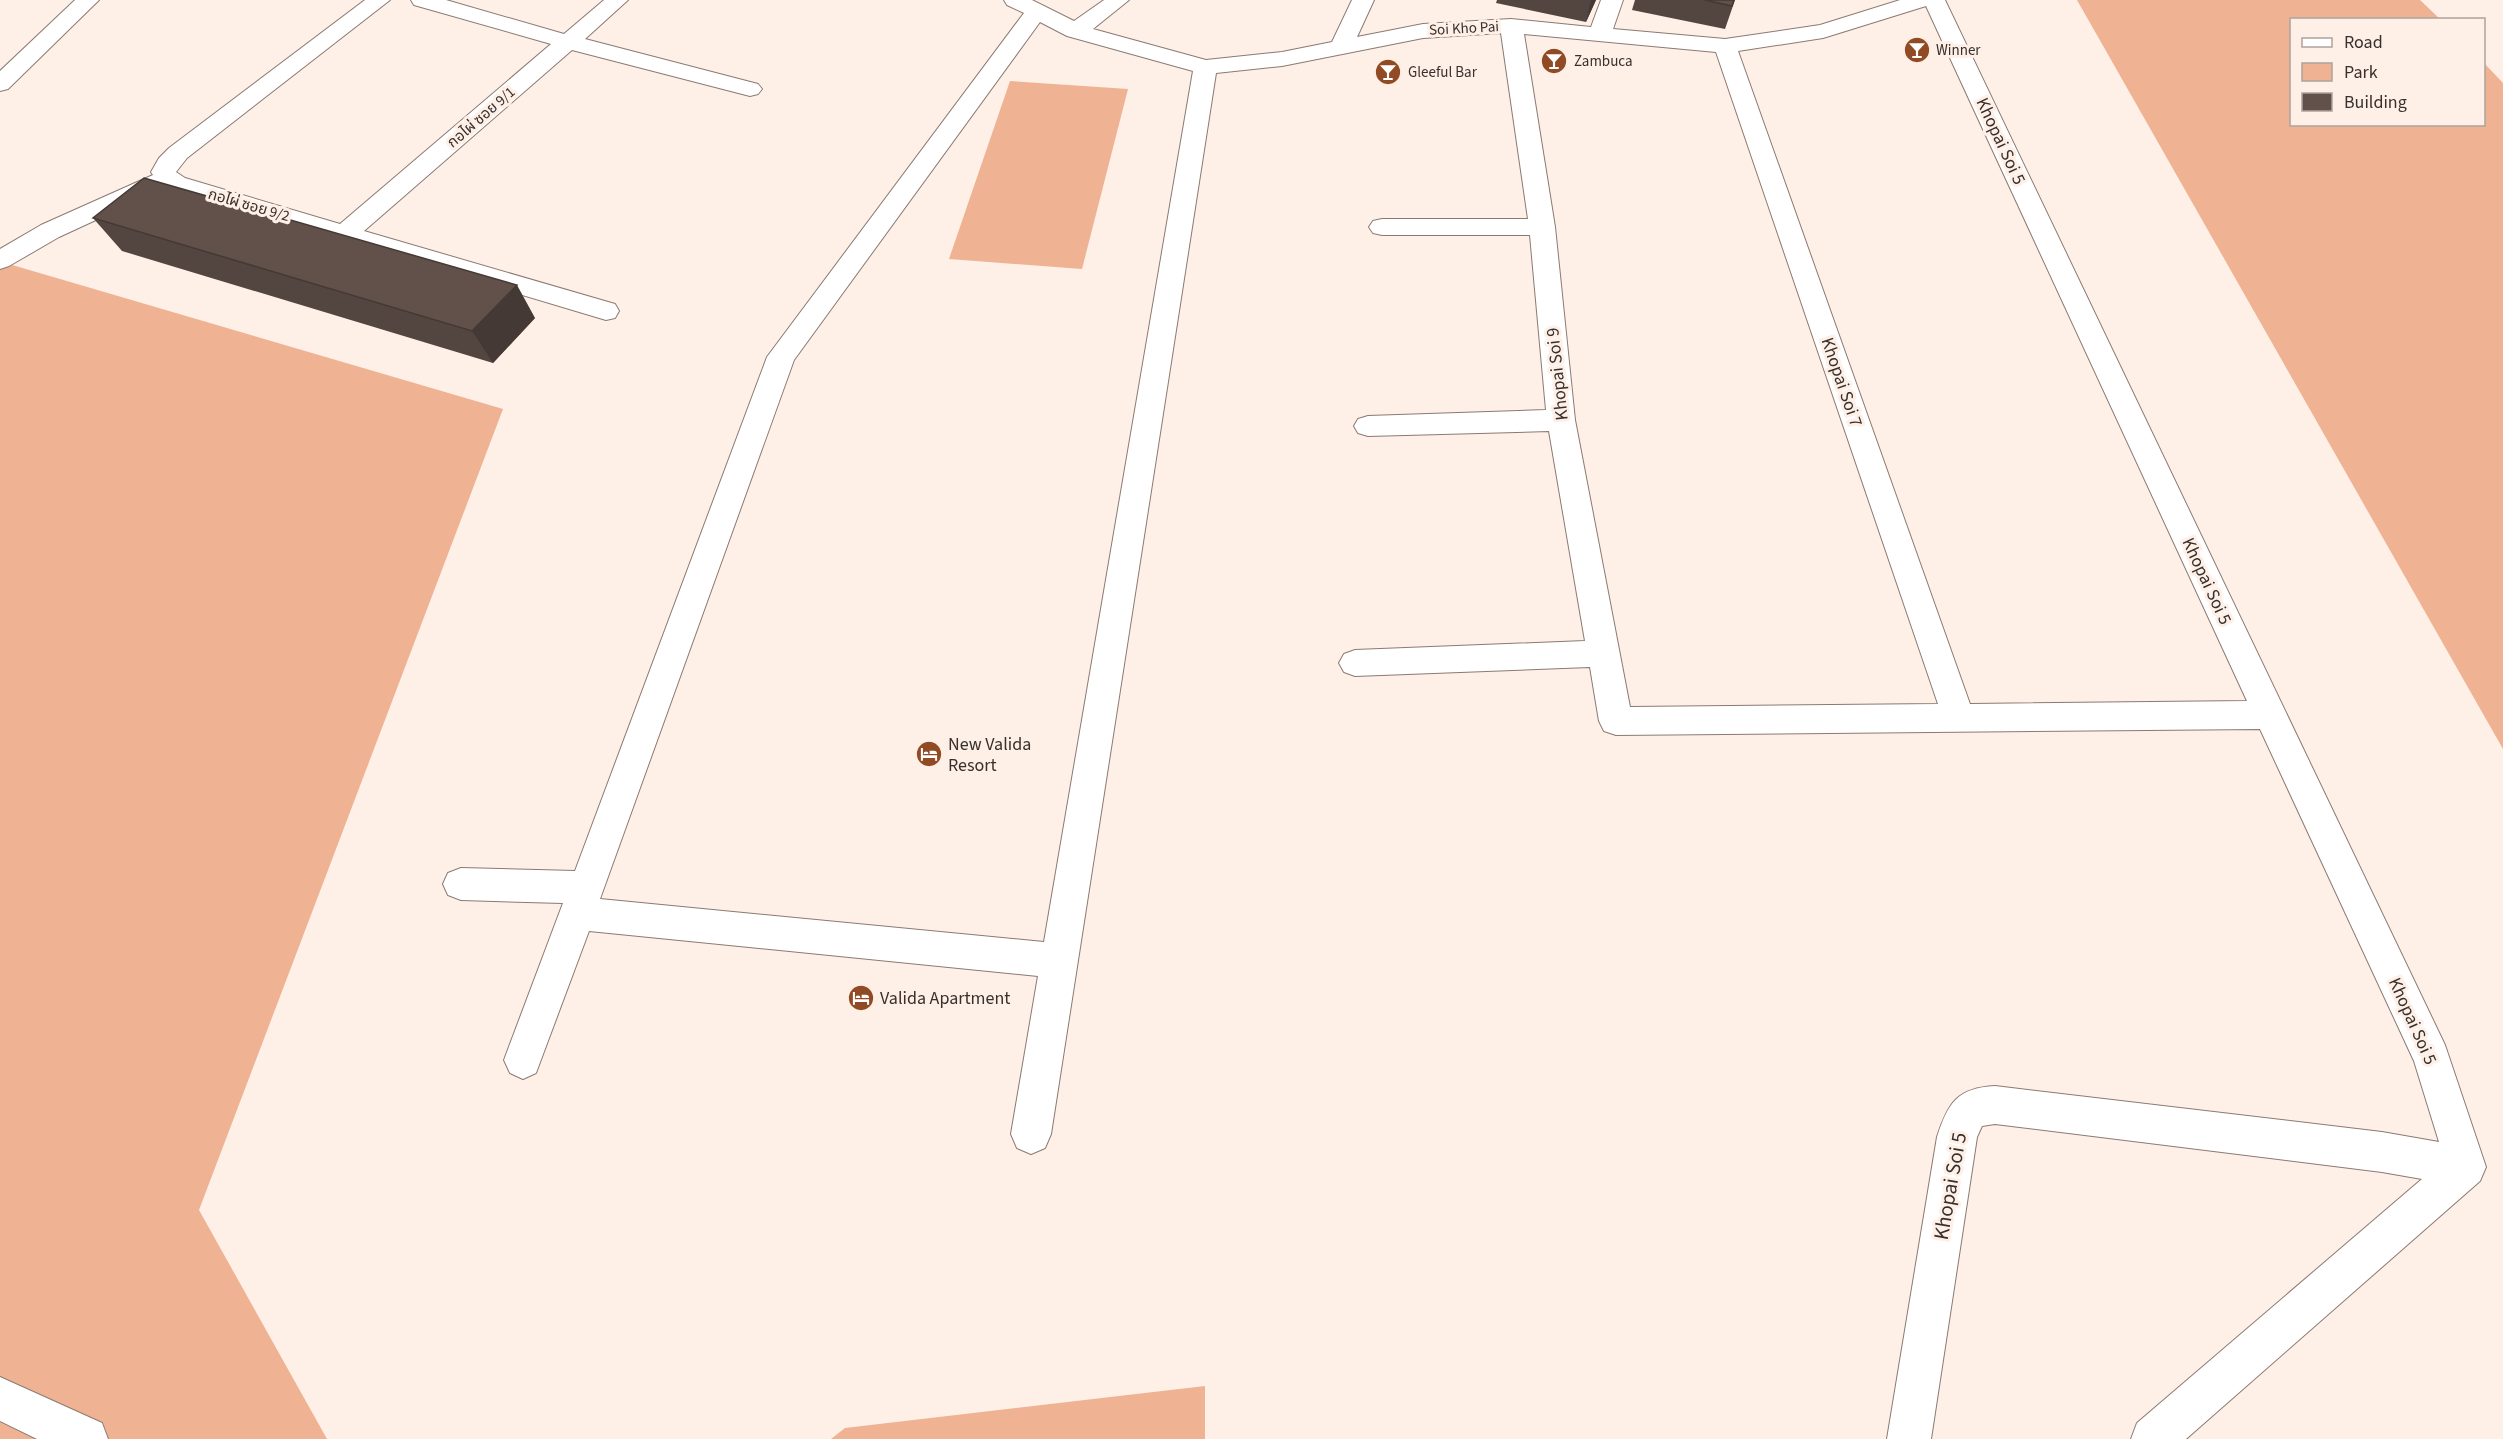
<svg xmlns="http://www.w3.org/2000/svg" width="2503" height="1439" font-family="'Source Sans 3','Noto Sans Thai',sans-serif">
  <rect width="100%" height="100%" fill="#feefe7"/>
  <g fill="#efb293">
    <polygon points="2077,0 2420,0 2440,19 2292,20 2292,124 2484,124 2484,63 2503,83 2503,749"/>
    <polygon points="1010,81 1128,89 1082,269 949,259"/>
    <polygon points="2,262 503,409 199,1210 327,1439 0,1439 0,264"/>
    <polygon points="1205,1386 1205,1439 831,1439 845,1428"/>
  </g>
  <g fill="none" stroke-linecap="round" stroke-linejoin="round">
    <g stroke="#8b7a72" stroke-width="2">
      <g id="minor">
        <polygon points="75,0 99,0 8,89 0,91 0,71"/>
        <polygon points="365,0 390,0 187,158 176,172 185,178 340,224 551,44 414,5 411,0 446,0 564,34 604,0 628,0 585,39 758,84 762,89 758,94 750,96 572,50 364,231 615,304 619,311 615,318 606,320 165,188 59,237 9,266 0,269 0,249 41,225 153,175 151,172 159,158 169,148"/>
        <path d="M 1004,0 L 1032,0 L 1074,21 L 1104,0 L 1129,0 L 1093,29 L 1206,60 L 1282,52 L 1332,42 L 1352,0 L 1374,0 L 1357,37 L 1423,24 L 1511,19 L 1591,27 L 1601,0 L 1623,0 L 1613,29 L 1725,39 L 1820,25 L 1900,0 L 1945,0 L 2445,1045 L 2486,1167 L 2480,1181 L 2186,1439 L 2131,1439 L 2137,1423 L 2422,1179 L 2382,1172 L 1995,1124 L 1982,1126 L 1977,1137 L 1931,1439 L 1887,1439 L 1937,1137 C 1948,1103 1957,1088 1995,1086 L 2382,1132 L 2439,1142 L 2414,1061 L 2260,729 L 1616,735 L 1604,731 L 1599,721 L 1590,667 L 1355,676 L 1344,672 L 1339,663 L 1344,654 L 1355,650 L 1585,641 L 1549,431 L 1368,436 L 1358,433 L 1354,426 L 1358,419 L 1368,416 L 1546,410 L 1530,235 L 1382,235 L 1373,233 L 1369,227 L 1373,221 L 1382,219 L 1528,219 L 1501,33 L 1423,38 L 1282,66 L 1216,73 L 1051,1134 L 1045,1148 L 1031,1154 L 1017,1148 L 1011,1134 L 1038,976 L 589,931 L 536,1073 L 523,1079 L 510,1073 L 504,1060 L 563,903 L 461,900 L 448,895 L 443,884 L 448,873 L 461,868 L 575,871 L 767,357 L 1024,13 L 1007,5 ZM 1926,6 L 2247,701 L 1970,704 L 1738,51 L 1823,38 ZM 1040,22 L 1067,36 L 1193,71 L 1044,942 L 600,899 L 794,360 ZM 1524,34 L 1716,52 L 1938,704 L 1630,707 L 1575,420 L 1555,227 Z"/>
        <polygon points="0,1377 102,1423 108,1439 37,1439 0,1421"/>
      </g>
    </g>
    <use href="#minor" fill="#fff" fill-rule="evenodd"/>
  </g>
  <g fill="#534640">
    <polygon points="1497,0 1596,0 1586,22 1496,3"/>
    <polygon points="1635,0 1735,0 1725,29 1632,10"/>
    <polygon points="93,218 535,318 493,363 122,251"/>
  </g>
  <g fill="#443934">
    <polygon points="1591,0 1596,0 1586,22"/>
    <polygon points="517,285 535,318 493,363 472,331"/>
  </g>
  <g fill="#61514a" stroke="#443934" stroke-width="1.5">
    <polygon points="1705,0 1734,0 1732,6"/>
    <polygon points="144,178 517,285 472,331 93,218"/>
  </g>
  <defs>
    <g id="bar-disc" transform="scale(1.35)"><circle r="9.5" fill="#914b24" stroke="#feefe7"/><path d="M-6-5H6L.8 .8V4.5H3.5V6h-7V4.5H-.8V.8Z" fill="#fff"/></g>
    <g id="hotel-disc" transform="scale(1.35)"><circle r="9.5" fill="#914b24" stroke="#feefe7"/><path d="M-6-4.5h1.5V1H6V5H4.5V3h-9V5H-6ZM-4 0a1.8 1.8 0 1 1 3.6 0ZM.5 0V-2.5h3Q6-2.5 6 0Z" fill="#fff"/></g>
  </defs>
  <g fill-rule="evenodd">
    <use href="#bar-disc" x="1917" y="50"/>
    <use href="#bar-disc" x="1554" y="61"/>
    <use href="#bar-disc" x="1388" y="72"/>
    <use href="#hotel-disc" x="929" y="754"/>
    <use href="#hotel-disc" x="861" y="998"/>
  </g>
  <g text-anchor="middle" stroke-width="6" stroke-linejoin="round" paint-order="stroke">
    <g font-size="15" fill="#37302d" stroke="#feefe7">
      <text transform="translate(1464 28) rotate(-3)" y="5">Soi Kho Pai</text>
      <text transform="translate(481 117) rotate(-41)" y="5">กอไผ่ ซอย 9/1</text>
      <text transform="translate(249 205) rotate(16)" y="5">กอไผ่ ซอย 9/2</text>
    </g>
    <g font-size="15" fill="#37302d" stroke="#feefe7" text-anchor="start">
      <text x="1936" y="55">Winner</text>
      <text x="1574" y="66">Zambuca</text>
      <text x="1408" y="77">Gleeful Bar</text>
    </g>
    <g font-size="18" fill="#37302d" stroke="#feefe7">
      <text transform="translate(2001 141) rotate(65)" y="6">Khopai Soi 5</text>
      <text transform="translate(1557 374) rotate(-96)" y="6">Khopai Soi 9</text>
      <text transform="translate(1842 382) rotate(71)" y="6">Khopai Soi 7</text>
      <text transform="translate(2207 581) rotate(65)" y="6">Khopai Soi 5</text>
      <text transform="translate(2413 1021) rotate(66)" y="6">Khopai Soi 5</text>
    </g>
    <g font-size="18" fill="#37302d" stroke="#feefe7" text-anchor="start">
      <text x="948" y="750">New Valida<tspan x="948" dy="21">Resort</tspan></text>
      <text x="880" y="1004">Valida Apartment</text>
    </g>
    <g font-size="21" fill="#37302d" stroke="#feefe7">
      <text transform="translate(1950 1186) rotate(-80)" y="7">Khopai Soi 5</text>
    </g>
  </g>
  <rect x="2290" y="18" width="195" height="108" fill="#feefe7" stroke="#aea39d" stroke-width="1.5"/>
  <rect x="2302" y="38" width="30" height="9" fill="#ffffff" stroke="#aea39d" stroke-width="1.5"/>
  <text x="2344" y="48" font-size="18" fill="#37302d">Road</text>
  <rect x="2302" y="63" width="30" height="18" fill="#efb293" stroke="#aea39d" stroke-width="1.5"/>
  <text x="2344" y="78" font-size="18" fill="#37302d">Park</text>
  <rect x="2302" y="93" width="30" height="18" fill="#61514a" stroke="#aea39d" stroke-width="1.5"/>
  <text x="2344" y="108" font-size="18" fill="#37302d">Building</text>
</svg>
